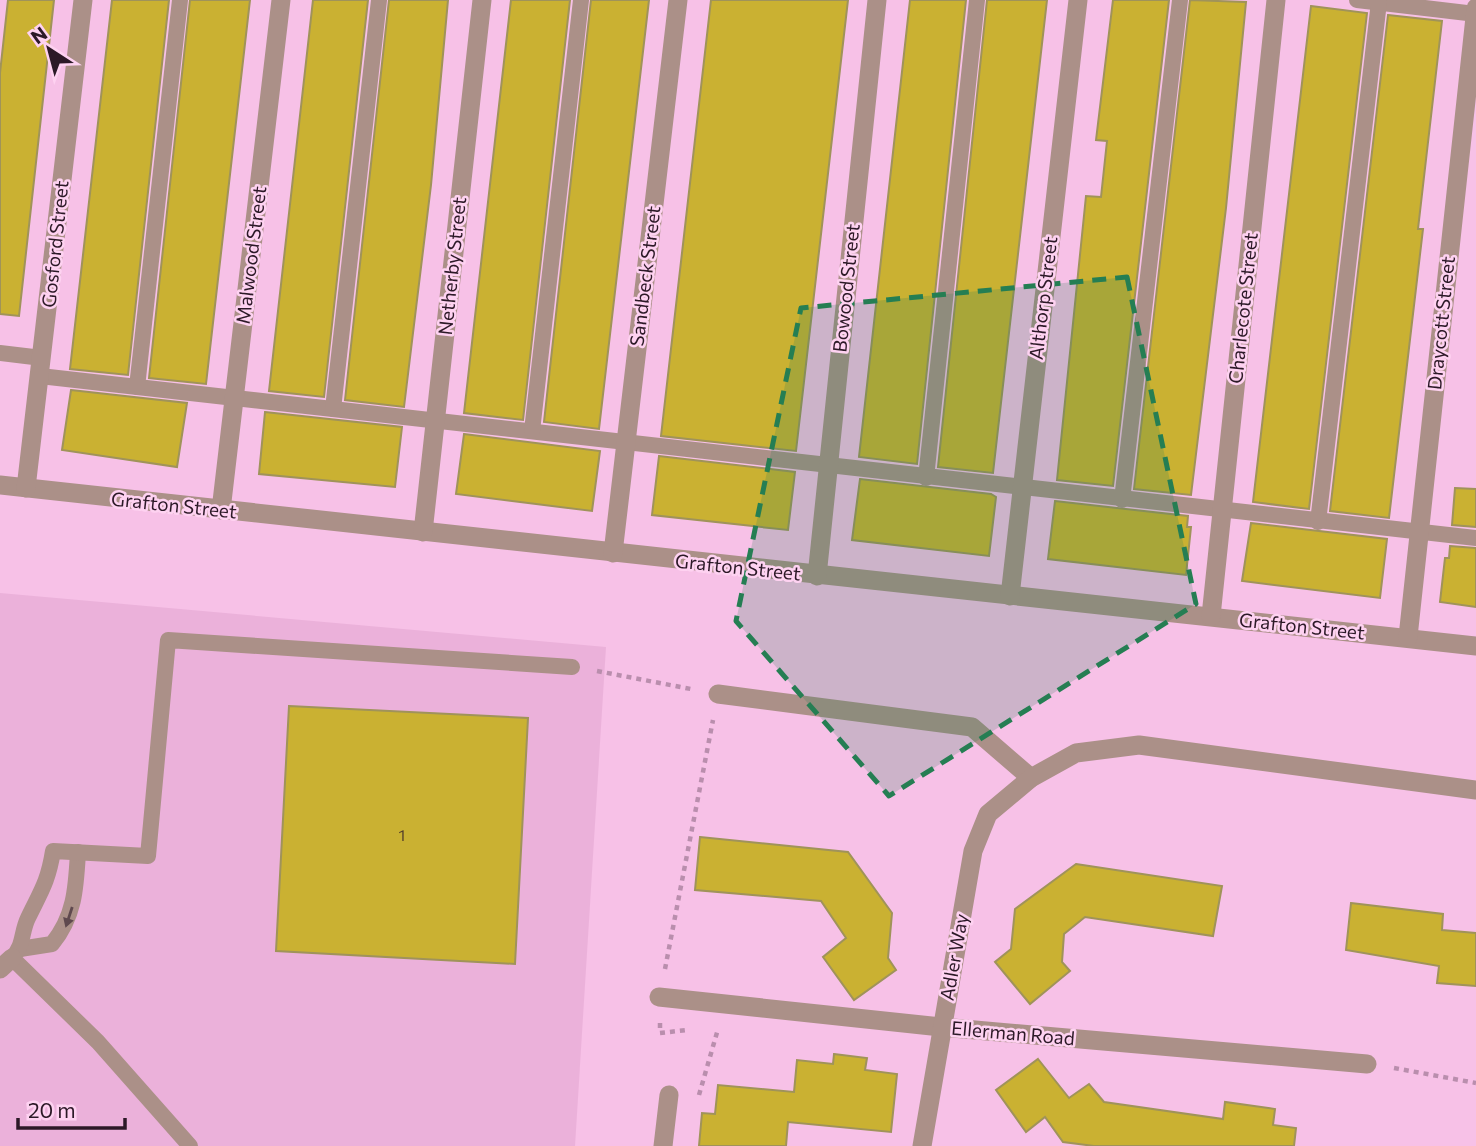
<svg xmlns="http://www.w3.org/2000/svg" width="1476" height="1146" font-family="Commissioner,sans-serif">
  <rect width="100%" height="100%" fill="#f7c1e7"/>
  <polygon fill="#ebb1da" points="0,593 606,647 575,1146 0,1146"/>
  <g fill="#cab132" stroke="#a0935a" stroke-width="2">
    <polygon points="8,0 54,0 19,316 0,314 0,73"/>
    <polygon points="112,0 169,0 128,375 70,369"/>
    <polygon points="190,0 250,0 206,384 149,378"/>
    <polygon points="313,0 368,0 324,397 269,391"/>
    <polygon points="389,0 448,0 431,185 404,407 345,400"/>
    <polygon points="511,0 570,0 523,420 464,413"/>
    <polygon points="591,0 649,0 599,429 544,422"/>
    <polygon points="711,0 848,0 796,451 661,436"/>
    <polygon points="910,0 966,0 917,464 859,457"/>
    <polygon points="987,0 1047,0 993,473 938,467"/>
    <polygon points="1113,0 1169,0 1113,486 1057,480 1086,196 1101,197 1107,141 1096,140"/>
    <polygon points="1190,0 1246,2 1226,208 1191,495 1134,489"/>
    <polygon points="1311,6 1367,13 1309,509 1253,502"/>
    <polygon points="1388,15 1442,21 1418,229 1423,229 1389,518 1330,511"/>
    <polygon points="71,390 187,403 177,467 62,450"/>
    <polygon points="265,412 402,427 395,487 259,474"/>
    <polygon points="464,434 600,451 592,511 456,494"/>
    <polygon points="659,456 795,472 788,530 652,515"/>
    <polygon points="860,479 991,494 996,497 989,556 852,540"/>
    <polygon points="1455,488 1476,489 1476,527 1452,525"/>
    <polygon points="1055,501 1188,516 1187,527 1191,527 1186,575 1048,559"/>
    <polygon points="1251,523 1387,539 1380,598 1242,581"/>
    <polygon points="1450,546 1476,548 1476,607 1440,602 1445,558 1449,558"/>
    <polygon points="289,706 528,718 515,964 276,951"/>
    <polygon points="700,837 848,852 892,913 888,958 896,970 854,1000 823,957 846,938 821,901 695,890"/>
    <polygon points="1076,864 1222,886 1213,936 1085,917 1064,934 1062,962 1070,971 1030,1004 995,962 1011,949 1015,909"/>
    <polygon points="1351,903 1443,914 1442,930 1476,933 1476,986 1437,983 1439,966 1346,950"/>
    <polygon points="834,1054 867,1058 865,1070 897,1074 891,1132 788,1122 786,1146 699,1146 702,1113 715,1114 718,1085 794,1092 797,1060 833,1064"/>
    <polygon points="1038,1059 1069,1098 1089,1084 1104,1102 1223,1119 1225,1102 1275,1109 1273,1125 1296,1128 1294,1146 1094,1146 1063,1142 1045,1117 1026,1132 996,1090"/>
  </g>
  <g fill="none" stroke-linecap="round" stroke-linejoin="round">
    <g stroke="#b98ead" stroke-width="4.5" stroke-dasharray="5 5" stroke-linecap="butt">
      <polyline points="597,671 691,689"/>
      <polyline points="665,969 713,720"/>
      <polyline points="660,1023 660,1033 687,1030"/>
      <polyline points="1394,1068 1476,1083"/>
      <polyline points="699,1095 718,1029"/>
    </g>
    <g stroke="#ab9088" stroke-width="16">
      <polyline points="1357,0 1476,14"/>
      <polyline points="0,353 42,358"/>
      <polyline points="40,376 1476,538"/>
      <polyline points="137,387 180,0"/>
      <polyline points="333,409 379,0"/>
      <polyline points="532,431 581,0"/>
      <polyline points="926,478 977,0"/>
      <polyline points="1122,500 1180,0"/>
      <polyline points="1318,522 1379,2"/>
      <path d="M 20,949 L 52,944 C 75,916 76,887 78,852"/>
      <path d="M 190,1146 L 98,1042 L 12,958 C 24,946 21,932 28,918 C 41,891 48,882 53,851 L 148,856 L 168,640 L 572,667"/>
    </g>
    <g stroke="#ab9088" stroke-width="19">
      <polyline points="0,485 1476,646"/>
      <polyline points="26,488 83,0"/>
      <polyline points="221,510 281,0"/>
      <polyline points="423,532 482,0"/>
      <polyline points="613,553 678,0"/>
      <polyline points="817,576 877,0"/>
      <polyline points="1010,596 1078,0"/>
      <polyline points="1211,616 1276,0"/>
      <polyline points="1408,637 1476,8"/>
      <polyline points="718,694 972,727 1031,778"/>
      <polyline points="0,969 12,958"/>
      <polyline points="659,997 941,1027 1367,1064"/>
      <polyline points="663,1146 669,1095"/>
      <polyline points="922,1146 973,851 988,814 1031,778 1076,753 1139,745 1476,790"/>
    </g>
  </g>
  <defs><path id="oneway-solid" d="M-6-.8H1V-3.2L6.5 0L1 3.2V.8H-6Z" transform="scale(1.75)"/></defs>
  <use fill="#5f494e" href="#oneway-solid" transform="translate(69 917) rotate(108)"/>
  <path fill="#257e53" fill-opacity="0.2" stroke="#257e53" stroke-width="5" stroke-dasharray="14 9" stroke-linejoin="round" d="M 1127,277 L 1196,604 L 889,796 L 736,621 L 801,308 Z"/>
  <g text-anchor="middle" stroke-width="5" stroke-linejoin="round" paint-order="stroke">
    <g font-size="16" fill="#543f2a">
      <text x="402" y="841">1</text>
    </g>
    <g font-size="19" fill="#2c1927" stroke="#fed2f1">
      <text transform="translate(55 244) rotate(-84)" y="7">Gosford Street</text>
      <text transform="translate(251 255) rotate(-83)" y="7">Malwood Street</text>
      <text transform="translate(452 266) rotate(-84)" y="7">Netherby Street</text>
      <text transform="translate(645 276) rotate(-83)" y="7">Sandbeck Street</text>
      <text transform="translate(846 288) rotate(-84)" y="7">Bowood Street</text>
      <text transform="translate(1043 298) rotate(-83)" y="7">Althorp Street</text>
      <text transform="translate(1243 308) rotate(-84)" y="7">Charlecote Street</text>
      <text transform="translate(1441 323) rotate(-84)" y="7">Draycott Street</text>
      <text transform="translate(174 505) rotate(6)" y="7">Grafton Street</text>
      <text transform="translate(738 567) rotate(6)" y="7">Grafton Street</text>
      <text transform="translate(1302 626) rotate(6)" y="7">Grafton Street</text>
      <text transform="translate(954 957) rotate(-80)" y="7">Adler Way</text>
      <text transform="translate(1013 1033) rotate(5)" y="7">Ellerman Road</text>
    </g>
  </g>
  <g transform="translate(49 49) rotate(324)" stroke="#fed2f1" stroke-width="5" paint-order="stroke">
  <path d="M0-5L12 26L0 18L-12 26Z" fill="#2c1927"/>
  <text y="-10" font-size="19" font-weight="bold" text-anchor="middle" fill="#2c1927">N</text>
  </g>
  <path d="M18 1118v10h107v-10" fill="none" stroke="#2c1927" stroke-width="3.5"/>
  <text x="28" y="1118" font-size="21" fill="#2c1927" stroke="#fed2f1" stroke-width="5" paint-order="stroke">20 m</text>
</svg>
